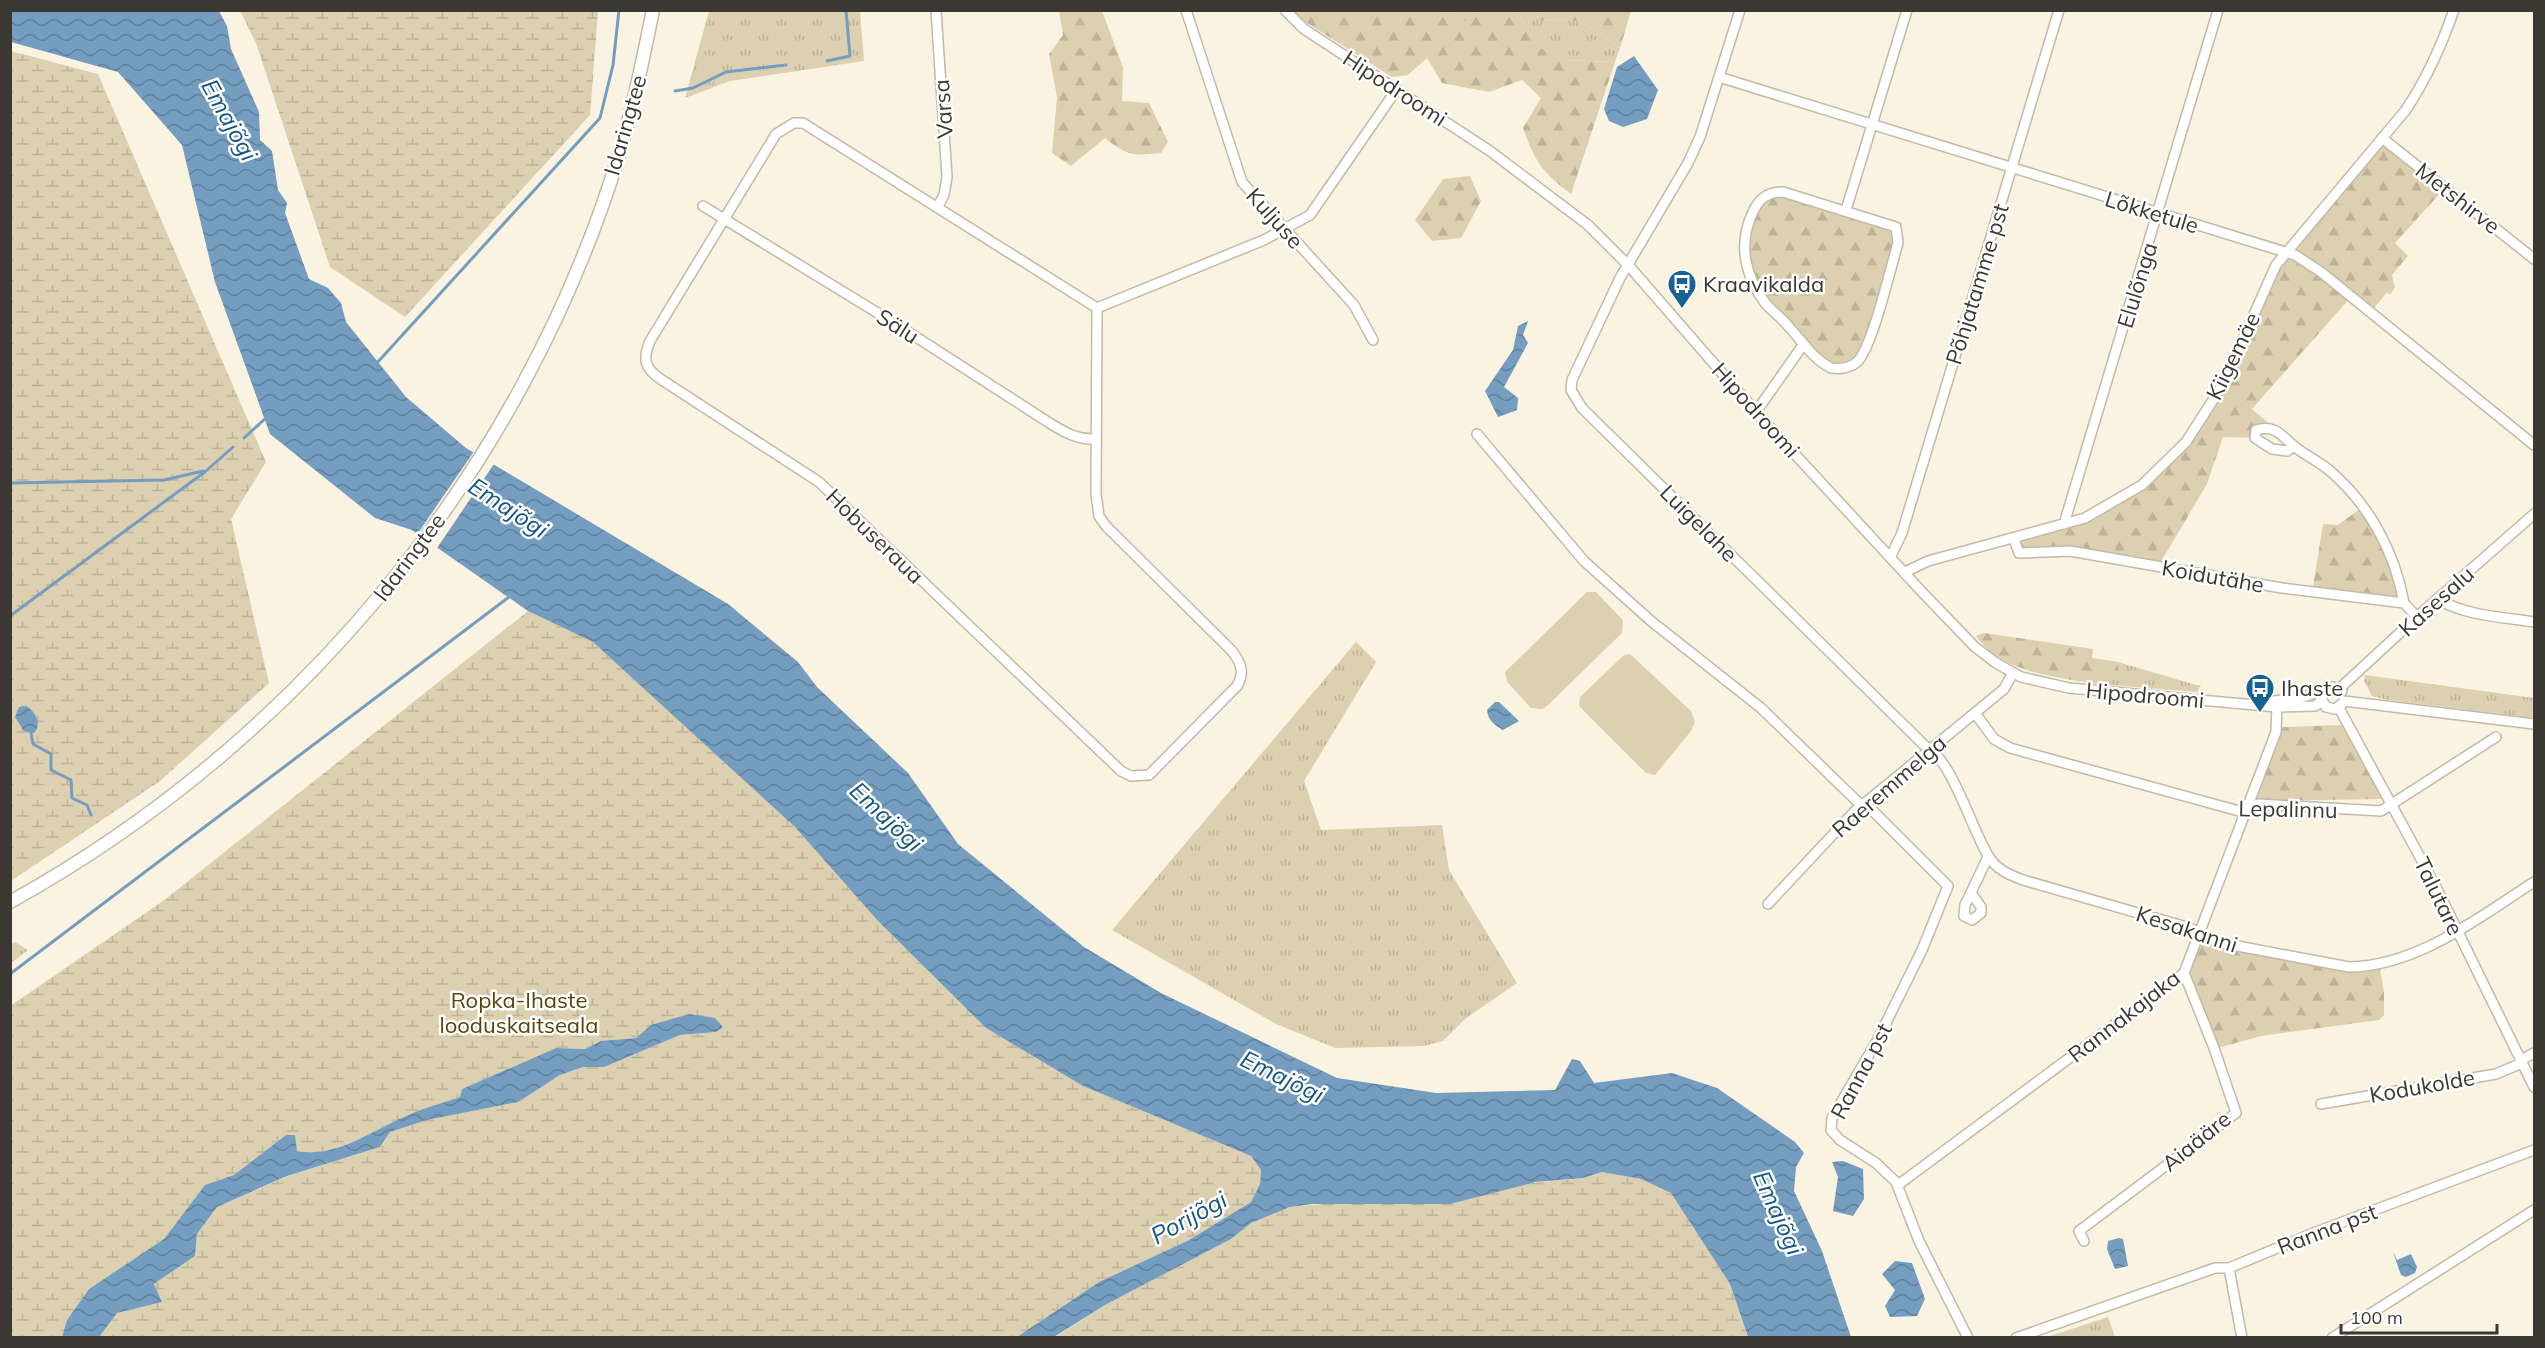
<svg xmlns="http://www.w3.org/2000/svg" width="2545" height="1348" font-family="Mulish,sans-serif">
  <defs>
    <pattern id="grass-tufts" width="24" height="20" patternUnits="userSpaceOnUse" patternTransform="scale(1.5)"><rect width="24" height="20" fill="#dcd0b0"/><path d="M3 7l-1-3M5 7V3M7 7l1-3M15 17l-1-3M17 17v-4M19 17l1-3" fill="none" stroke="#beb398"/></pattern>
    <pattern id="forest-firs" width="22" height="20" patternUnits="userSpaceOnUse" patternTransform="scale(1.5)"><rect width="22" height="20" fill="#dcd0b0"/><path d="M5 1l3.5 6h-7zM16 11l3.5 6h-7z" fill="#beb398"/></pattern>
    <pattern id="wetland-marsh" width="20" height="14" patternUnits="userSpaceOnUse" patternTransform="scale(1.5)"><rect width="20" height="14" fill="#dcd0b0"/><path d="M1 5h8M5 5V1M11 12h8M15 12V8" fill="none" stroke="#beb398"/></pattern>
    <pattern id="water-waves" width="16" height="10" patternUnits="userSpaceOnUse" patternTransform="scale(1.5)"><rect width="16" height="10" fill="#749dc0"/><path d="M0 5q4-4 8 0t8 0" fill="none" stroke="#60819d"/></pattern>
  </defs>
  <rect width="100%" height="100%" fill="#faf3e1"/>
  <g fill="url(#grass-tufts)">
    <polygon points="709,11 860,11 864,61 730,81 685,98"/>
    <polygon points="1443,11 1477,11 1465,22 1444,14"/>
    <path d="M 1517,11 L 1537,11 L 1543,21 C 1577,13 1593,29 1620,48 L 1615,62 L 1562,60 L 1537,46 Z"/>
    <polygon points="1356,642 1376,662 1304,781 1321,830 1442,825 1449,870 1517,983 1465,1019 1443,1041 1424,1046 1335,1048 1276,1024 1112,930"/>
    <polygon points="2118,662 2196,685 2201,685 2197,692 2098,684 2106,673 2118,673"/>
    <polygon points="2365,675 2534,698 2534,718 2388,700 2372,696 2364,681"/>
    <polygon points="15,942 28,950 11,963 11,944"/>
    <polygon points="2108,1317 2115,1337 2047,1337"/>
  </g>
  <g fill="url(#forest-firs)">
    <path d="M 1059,11 L 1102,11 L 1123,67 L 1122,101 L 1149,103 L 1168,142 L 1161,153 C 1133,156 1127,156 1105,138 L 1071,166 L 1052,153 L 1057,97 L 1049,54 L 1063,35 Z"/>
    <path d="M 1293,11 L 1443,11 L 1445,14 L 1465,22 L 1477,11 L 1517,11 L 1537,46 L 1562,60 L 1615,62 L 1571,194 C 1542,172 1535,162 1523,128 L 1541,98 L 1522,80 L 1489,92 L 1442,83 L 1427,58 L 1408,75 L 1392,77 L 1304,21 Z"/>
    <path d="M 1537,11 L 1631,11 L 1620,48 C 1593,29 1577,13 1542,21 Z"/>
    <polygon points="2382,138 2445,188 2395,243 2408,256 2392,275 2395,287 2390,295 2387,292 2371,312 2289,251"/>
    <polygon points="1470,176 1481,201 1461,238 1432,241 1415,220 1443,179"/>
    <polygon points="1779,194 1891,227 1896,240 1864,346 1852,360 1832,365 1811,349 1752,279 1748,233 1758,205"/>
    <polygon points="2287,255 2320,275 2350,298 2252,409 2273,427 2262,428 2255,438 2223,437 2207,484 2159,565 2071,550 2020,552 2017,540 2086,519 2146,486 2187,446 2215,408 2277,267"/>
    <polygon points="2364,506 2386,538 2401,602 2312,593 2323,524 2338,525"/>
    <path d="M 1984,633 L 2093,649 L 2092,658 L 2118,662 L 2118,673 L 2106,673 L 2098,684 C 2056,677 2002,673 1976,636 Z"/>
    <polygon points="2343,725 2382,799 2256,801 2283,727"/>
    <polygon points="2196,937 2302,963 2379,963 2384,993 2384,1015 2379,1020 2261,1036 2214,1049 2184,971"/>
  </g>
  <g fill="url(#wetland-marsh)">
    <polygon points="240,11 598,11 590,115 405,317 330,267 256,43"/>
    <polygon points="11,51 98,74 266,462 231,519 269,683 160,781 11,881"/>
    <path d="M 528,611 L 593,642 L 668,708 L 795,827 L 878,921 L 986,1028 L 1083,1086 L 1251,1156 L 1261,1170 L 1260,1184 L 1251,1202 L 1189,1240 L 1099,1282 L 1017,1337 L 99,1337 L 117,1313 L 162,1302 L 154,1284 L 195,1256 L 197,1234 L 217,1207 L 288,1176 L 380,1147 L 390,1132 L 427,1120 L 518,1102 L 560,1075 L 583,1067 L 604,1067 L 680,1035 L 716,1032 L 651,1025 L 636,1038 L 601,1041 L 585,1049 L 556,1048 L 462,1089 L 460,1097 C 443,1103 427,1107 411,1114 C 374,1128 338,1159 297,1151 L 286,1135 L 234,1175 L 205,1185 L 164,1239 L 89,1289 L 67,1320 L 62,1337 L 11,1337 L 10,1006 L 163,901 Z"/>
    <polygon points="1602,1172 1641,1179 1671,1193 1730,1284 1748,1338 1054,1338 1105,1305 1231,1239 1251,1223 1290,1207 1583,1178"/>
  </g>
  <g fill="#dcd0b0">
    <polygon points="1587,592 1596,592 1623,620 1622,633 1548,705 1542,709 1531,708 1507,682 1505,672"/>
    <polygon points="1630,654 1691,711 1695,722 1691,731 1655,775 1646,773 1579,706 1580,697 1624,655"/>
  </g>
  <g fill="url(#water-waves)">
    <polygon points="10,11 219,11 227,26 231,49 259,112 260,140 272,151 278,190 287,203 285,213 309,279 328,288 341,303 346,322 406,397 466,448 728,604 798,662 817,687 908,773 958,844 1084,947 1161,993 1337,1078 1436,1093 1555,1090 1572,1059 1580,1061 1594,1083 1672,1073 1717,1088 1795,1142 1804,1153 1796,1167 1794,1191 1822,1251 1851,1337 1748,1337 1730,1284 1671,1193 1641,1179 1602,1172 1583,1178 1536,1182 1450,1204 1313,1204 1290,1207 1251,1223 1231,1239 1105,1305 1054,1337 1017,1337 1099,1282 1189,1240 1251,1202 1260,1184 1261,1170 1251,1156 1083,1086 986,1028 878,921 795,827 593,642 528,611 412,530 375,518 270,434 215,282 182,145 118,72 11,42"/>
    <polygon points="1634,56 1658,90 1647,119 1623,127 1609,121 1604,109 1617,67"/>
    <polygon points="1528,321 1523,335 1528,343 1504,387 1518,398 1517,410 1498,417 1485,391 1513,350 1518,326"/>
    <path d="M 1495,702 L 1499,702 L 1519,721 L 1503,730 C 1494,725 1488,720 1487,710 Z"/>
    <path d="M 26,706 C 36,712 42,724 34,733 L 24,731 L 15,717 L 19,707 Z"/>
    <path d="M 689,1014 L 715,1018 L 723,1027 L 716,1032 L 680,1035 L 604,1067 L 583,1067 L 560,1075 L 518,1102 L 427,1120 L 390,1132 L 380,1147 L 287,1176 L 217,1207 L 197,1234 L 195,1256 L 154,1284 L 162,1302 L 117,1313 L 99,1337 L 62,1337 L 67,1320 L 89,1289 L 164,1239 L 205,1185 L 234,1175 L 286,1135 L 295,1135 L 297,1151 C 338,1159 374,1128 411,1114 C 426,1107 443,1103 460,1097 L 462,1089 L 556,1048 L 585,1049 L 601,1041 L 636,1038 L 651,1025 Z"/>
    <polygon points="1843,1161 1863,1169 1864,1199 1853,1216 1833,1211 1838,1177 1832,1162"/>
    <polygon points="2119,1238 2123,1239 2128,1266 2115,1269 2107,1249 2108,1241"/>
    <polygon points="2393,1252 2397,1260 2411,1254 2417,1267 2415,1273 2406,1277 2401,1275"/>
    <polygon points="1895,1261 1912,1263 1925,1299 1917,1316 1890,1317 1885,1306 1895,1290 1882,1274"/>
  </g>
  <polygon fill="#faf3e1" points="475,450 496,461 435,551 416,536"/>
  <g fill="none" stroke-linecap="round" stroke-linejoin="round">
    <g stroke="#749dc0" stroke-width="3">
      <polyline points="827,61 850,56 846,10"/>
      <polyline points="675,91 693,88 726,72 786,65"/>
      <polyline points="376,364 600,118 613,65 619,10"/>
      <polyline points="244,438 267,417"/>
      <polyline points="10,483 164,480 203,471"/>
      <polyline points="10,616 206,471 233,447"/>
      <polyline points="31,733 33,744 51,754 51,770 71,780 72,798 87,805 91,815"/>
      <polyline points="10,974 509,597"/>
    </g>
    <g stroke="#c0baa8" stroke-width="12">
      <g id="street">
        <polyline points="936,10 947,177 944,195 938,206"/>
        <polyline points="1186,10 1242,182 1354,305 1373,340"/>
        <polyline points="1285,10 1304,29 1490,151 1588,225 1629,266 1756,412 1922,592 1975,647 1996,663 2021,677 2069,688 2277,707 2315,706 2322,701"/>
        <path d="M 1740,10 L 1700,137 L 1688,163 L 1620,278 L 1572,380 L 1571,390 L 1582,408 L 1924,745 C 1952,758 1972,831 1989,857 C 1997,870 2010,875 2023,880 L 2190,928 L 2216,942 L 2349,967 C 2418,966 2479,917 2534,882"/>
        <polyline points="1719,77 2295,255 2321,272 2534,445"/>
        <path d="M 794,123 L 803,123 L 1097,308 L 1096,494 L 1099,516 L 1106,526 L 1231,650 C 1241,662 1245,673 1237,686 L 1149,775 L 1131,776 L 1121,771 L 819,482 L 662,380 C 645,369 642,360 650,341 L 776,134 Z"/>
        <polyline points="2382,138 2534,259"/>
        <path d="M 1783,192 L 1896,227 L 1898,243 C 1891,266 1872,349 1857,362 C 1850,368 1839,369 1831,368 C 1812,358 1803,342 1789,327 C 1782,318 1773,312 1766,304 C 1745,277 1738,245 1752,214 C 1758,200 1766,192 1783,192 Z"/>
        <path d="M 703,206 L 899,326 L 1051,424 C 1066,433 1078,440 1096,439"/>
        <polyline points="1846,210 1907,10"/>
        <polyline points="1097,308 1264,240 1310,215 1397,89"/>
        <polyline points="1756,412 1803,345"/>
        <polyline points="1477,434 1584,561 1651,621 1761,708 1862,806"/>
        <path d="M 2294,446 L 2287,451 L 2272,449 L 2255,438 L 2256,430 C 2275,424 2282,436 2295,447 C 2305,455 2318,461 2329,470 C 2369,504 2395,552 2404,603"/>
        <polyline points="2064,524 2218,10"/>
        <polyline points="2014,539 2019,553 2070,551 2282,588 2404,603 2417,617"/>
        <polyline points="1891,556 1902,533 2059,10"/>
        <path d="M 1905,572 L 1928,561 L 2085,518 L 2142,485 L 2186,442 L 2222,386 L 2276,265 L 2405,111 C 2427,79 2441,47 2454,10"/>
        <path d="M 2437,599 C 2467,616 2501,617 2534,622"/>
        <polyline points="2339,689 2417,617 2534,514"/>
        <polyline points="2324,691 2321,698 2326,707 2335,709 2342,704"/>
        <polyline points="2344,701 2534,724"/>
        <polyline points="2267,702 2303,697 2333,687 2342,691"/>
        <polyline points="2339,708 2434,883 2534,1087"/>
        <polyline points="1975,713 1994,739 2010,748 2239,811 2259,804 2381,811 2496,737"/>
        <polyline points="1865,803 1948,886 1922,950 1877,1041 1832,1118 1831,1130 1840,1140 1876,1163 1896,1182 1919,1241 1968,1338"/>
        <polyline points="1971,893 1981,907 1981,913 1972,920 1964,916 1965,905 1988,857"/>
        <polyline points="1768,904 1854,812 2004,689 2013,673"/>
        <polyline points="2521,1060 2534,1053"/>
        <polyline points="2321,1104 2496,1074 2522,1063"/>
        <polyline points="1898,1185 2184,973 2276,732 2277,707"/>
        <polyline points="2084,1241 2079,1231 2236,1113 2214,1048 2184,973"/>
        <polyline points="2229,1268 2242,1338"/>
        <polyline points="2016,1338 2215,1268 2229,1268 2316,1232 2534,1150"/>
        <polyline points="2332,1338 2534,1210"/>
      </g>
    </g>
    <g stroke="#c0baa8" stroke-width="15">
      <path id="secondary" d="M 10,902 C 299,742 522,472 619,155 C 633,108 643,59 653,10"/>
    </g>
    <use href="#street" stroke="#fff" stroke-width="9"/>
    <use href="#secondary" stroke="#fff" stroke-width="12"/>
  </g>
  <defs>
    <g id="bus-pin" transform="scale(1.5)"><path d="M0 17L-7.5 6A9.5 9.5 0 1 1 7.5 6Z" fill="#176194" stroke="#fff"/><path d="M-5-6H5V4H4V6H2V4H-2V6H-4V4H-5ZM-3.5-4V0h7V-4ZM-3.5 1.2v1.5H-2V1.2ZM2 1.2v1.5H3.5V1.2Z" fill="#fff"/></g>
  </defs>
  <g fill-rule="evenodd">
    <use href="#bus-pin" x="1682" y="284"/>
    <use href="#bus-pin" x="2260" y="688"/>
  </g>
  <g text-anchor="middle" stroke-width="5" stroke-linejoin="round" paint-order="stroke">
    <g font-size="22" fill="#3b3831" stroke="#fff">
      <text transform="translate(1395 88) rotate(33)" y="8">Hipodroomi</text>
      <text transform="translate(943 109) rotate(-94)" y="8">Varsa</text>
      <text transform="translate(625 125) rotate(-74)" y="8">Idaringtee</text>
      <text transform="translate(2458 198) rotate(38)" y="8">Metshirve</text>
      <text transform="translate(2152 212) rotate(17)" y="8">Lõkketule</text>
      <text transform="translate(1275 218) rotate(48)" y="8">Kuljuse</text>
      <text transform="translate(1977 284) rotate(-73)" y="8">Põhjatamme pst</text>
      <text transform="translate(2137 285) rotate(-73)" y="8">Elulõnga</text>
      <text transform="translate(898 326) rotate(32)" y="8">Sälu</text>
      <text transform="translate(2233 356) rotate(-64)" y="8">Kiigemäe</text>
      <text transform="translate(1756 410) rotate(48)" y="8">Hipodroomi</text>
      <text transform="translate(1699 523) rotate(45)" y="8">Luigelahe</text>
      <text transform="translate(875 536) rotate(44)" y="8">Hobuseraua</text>
      <text transform="translate(409 557) rotate(-53)" y="8">Idaringtee</text>
      <text transform="translate(2213 576) rotate(10)" y="8">Koidutähe</text>
      <text transform="translate(2436 601) rotate(-42)" y="8">Kasesalu</text>
      <text transform="translate(2145 695) rotate(5)" y="8">Hipodroomi</text>
      <text transform="translate(1889 786) rotate(-41)" y="8">Raeremmelga</text>
      <text transform="translate(2288 809) rotate(1)" y="8">Lepalinnu</text>
      <text transform="translate(2439 896) rotate(64)" y="8">Talutare</text>
      <text transform="translate(2187 929) rotate(18)" y="8">Kesakanni</text>
      <text transform="translate(2124 1016) rotate(-38)" y="8">Rannakajaka</text>
      <text transform="translate(1861 1071) rotate(-62)" y="8">Ranna pst</text>
      <text transform="translate(2422 1086) rotate(-10)" y="8">Kodukolde</text>
      <text transform="translate(2196 1141) rotate(-39)" y="8">Aiaääre</text>
      <text transform="translate(2327 1229) rotate(-21)" y="8">Ranna pst</text>
    </g>
    <g font-size="22" fill="#3b3831" stroke="#fff" text-anchor="start">
      <text x="1703" y="292">Kraavikalda</text>
      <text x="2281" y="696">Ihaste</text>
    </g>
    <g font-size="22" fill="#584505" stroke="#fff">
      <text x="519" y="1008">Ropka-Ihaste<tspan x="519" dy="25">looduskaitseala</tspan></text>
    </g>
    <g font-size="24" font-style="italic" fill="#145684" stroke="#fff">
      <text transform="translate(229 120) rotate(61)" y="8">Emajõgi</text>
      <text transform="translate(508 508) rotate(33)" y="8">Emajõgi</text>
      <text transform="translate(886 817) rotate(43)" y="8">Emajõgi</text>
      <text transform="translate(1282 1077) rotate(26)" y="8">Emajõgi</text>
      <text transform="translate(1778 1213) rotate(66)" y="8">Emajõgi</text>
      <text transform="translate(1189 1218) rotate(-29)" y="8">Porijõgi</text>
    </g>
  </g>
  <rect width="2545" height="1348" fill="none" stroke="#3b3831" stroke-width="24"/>
  <path d="M2341 1324v9h156v-9" fill="none" stroke="#3b3831" stroke-width="3"/>
  <text x="2350" y="1324" font-size="18" fill="#3b3831" stroke="#ffffff" stroke-width="4.5" paint-order="stroke">100 m</text>
</svg>
